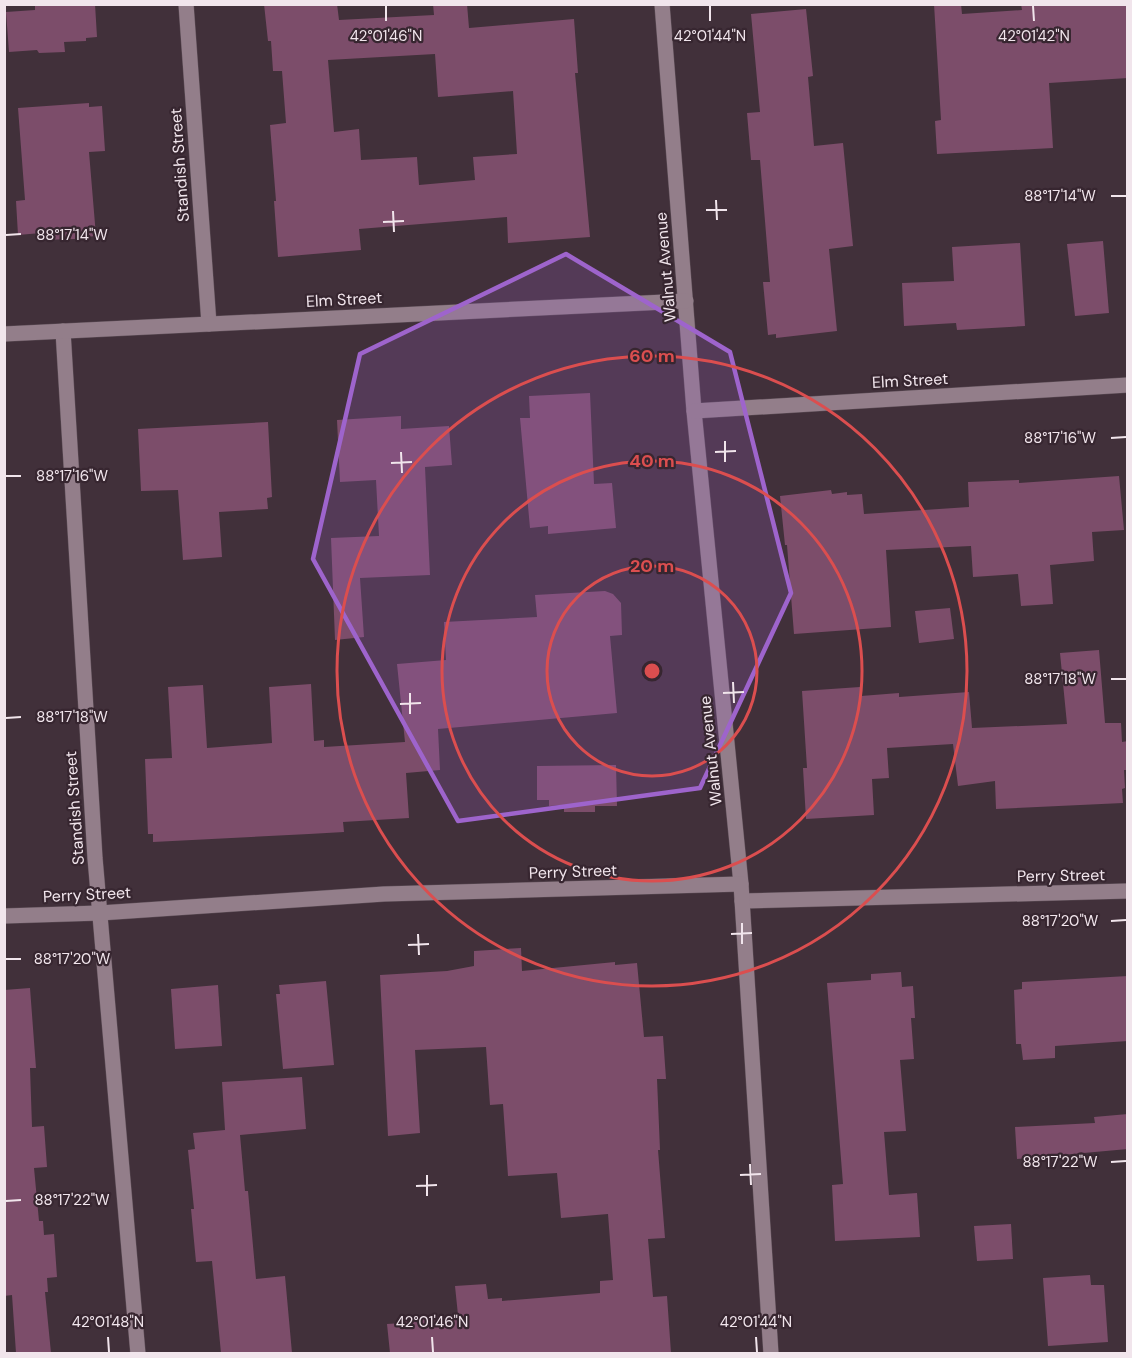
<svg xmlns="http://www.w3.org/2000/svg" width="1132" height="1358" font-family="'DM Sans',sans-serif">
  <rect width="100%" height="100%" fill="#41303a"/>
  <g fill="#7c4d6a" fill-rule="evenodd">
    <polygon points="35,4 95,4 97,37 86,38 86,41 64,42 65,52 39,53 37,50 9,52 6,12 35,10"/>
    <path d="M 264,4 L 337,4 L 339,20 L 434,15 L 433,4 L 467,4 L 469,28 L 574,19 L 578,73 L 575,73 L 590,237 L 508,243 L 507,217 L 359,229 L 361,250 L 278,257 L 274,201 L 276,201 L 270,125 L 286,123 L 282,71 L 273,71 L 271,41 L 268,41 ZM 435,54 L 438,97 L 513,91 L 517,154 L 473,157 L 475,180 L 419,185 L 417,157 L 361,160 L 359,129 L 334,132 L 328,60 Z"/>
    <polygon points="934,4 961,4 962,14 1022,10 1021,4 1128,4 1128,78 1049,83 1053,148 937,154 935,121 941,120"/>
    <polygon points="806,9 813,76 808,77 814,146 843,143 853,246 829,249 837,331 776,338 776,334 768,335 763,282 770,282 760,160 751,160 747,113 760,112 751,14"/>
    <polygon points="89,103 89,107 102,106 105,151 89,152 96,236 75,238 75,239 41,240 41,233 18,235 16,201 25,200 18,108"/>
    <polygon points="1103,241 1109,313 1075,316 1067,244"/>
    <polygon points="1020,243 1025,326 957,330 956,323 904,326 902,283 954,281 952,247"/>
    <polygon points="590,393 594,484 612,483 616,528 548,534 548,526 530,528 520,418 530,418 529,396"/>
    <polygon points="401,416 401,429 449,426 452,465 425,467 430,575 360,578 364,637 335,640 331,538 379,536 376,480 340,482 337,420"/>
    <polygon points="268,422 272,497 267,498 268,509 219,512 222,557 183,560 178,490 141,491 138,429"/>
    <polygon points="1119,476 1124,530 1092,532 1094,561 1050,565 1053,604 1021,606 1018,574 973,577 971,546 886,550 891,627 794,634 787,545 785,545 780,496 831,490 832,494 847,492 847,495 862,494 864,514 969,507 968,482 1019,480 1019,483"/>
    <polygon points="605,591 613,594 621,603 622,635 610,636 617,713 438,729 440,770 406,773 409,818 343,822 344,832 309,834 153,842 153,834 148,834 145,759 172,758 168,687 203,685 207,748 272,743 269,687 311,684 314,741 324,740 324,747 405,742 397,664 446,660 444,622 537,617 535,595"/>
    <polygon points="950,608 954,639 919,643 915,611"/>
    <polygon points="1099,650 1105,723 1121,723 1122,742 1128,741 1128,770 1124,770 1125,788 1122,789 1123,803 996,809 995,781 958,786 953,744 887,748 889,778 872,779 874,815 806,819 803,768 807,768 802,691 860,687 861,696 899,693 899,697 969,692 972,728 1067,724 1060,653"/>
    <polygon points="616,765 617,806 595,806 595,812 564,812 564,805 549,806 549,800 537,800 537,766"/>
    <polygon points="521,948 522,971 615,962 615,965 637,963 644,1037 663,1036 666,1079 657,1079 660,1150 658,1150 665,1238 648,1239 653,1297 667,1296 671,1353 390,1353 387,1324 403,1323 403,1320 458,1315 455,1286 486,1284 488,1299 502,1298 502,1301 600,1293 600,1281 613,1280 608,1214 561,1218 557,1173 508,1176 503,1104 490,1105 486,1047 415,1050 420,1133 388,1136 380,975 447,971 474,966 474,951"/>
    <polygon points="901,972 902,987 913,986 915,1018 911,1018 914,1059 900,1060 906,1131 884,1132 889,1195 917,1193 920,1237 835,1241 832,1185 843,1184 827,983 871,980 871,974"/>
    <polygon points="1128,976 1128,1041 1055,1046 1055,1058 1023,1060 1021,1044 1016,1044 1014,990 1022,989 1022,982"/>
    <polygon points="326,981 334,1065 283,1069 276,994 280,994 279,985"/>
    <polygon points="218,985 222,1046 175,1049 171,989"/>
    <polygon points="30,988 36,1068 30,1068 32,1127 44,1126 47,1167 34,1168 39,1221 43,1221 44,1235 54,1234 57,1277 47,1278 48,1292 45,1292 51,1353 16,1353 12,1295 4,1296 4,990"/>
    <polygon points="302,1077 306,1129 240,1135 245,1191 248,1191 256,1279 285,1276 292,1353 221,1353 212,1261 196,1262 191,1209 194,1209 188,1150 195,1149 193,1133 225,1130 222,1082"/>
    <polygon points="1128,1114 1128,1149 1017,1159 1015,1127 1095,1123 1094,1117"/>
    <polygon points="1011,1224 1013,1259 977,1261 974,1226"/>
    <polygon points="1090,1275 1091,1285 1104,1285 1108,1342 1048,1346 1043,1278"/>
  </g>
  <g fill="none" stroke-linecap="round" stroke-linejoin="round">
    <g stroke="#5c4d56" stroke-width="16">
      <g id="minor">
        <polyline points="186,4 209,324"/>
        <polyline points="662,4 694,411 741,884"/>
        <polyline points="63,331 95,858 138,1354"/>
        <polyline points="4,334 686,301"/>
        <polyline points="694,411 1128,385"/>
        <polyline points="742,901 1128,891"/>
        <polyline points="4,916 100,913 384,894 741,884 771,1354"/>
      </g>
    </g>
    <use href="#minor" stroke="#937e8a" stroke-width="15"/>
  </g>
  <path fill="#9e64cc" fill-opacity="0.2" stroke="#9e64cc" stroke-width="4.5" stroke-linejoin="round" d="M 566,254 L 730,352 L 791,593 L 700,788 L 458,821 L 313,559 L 360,354 Z"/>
  <path fill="none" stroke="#f1e5ec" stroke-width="2" d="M 386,6 L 386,21M 710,6 L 710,21M 1033,6 L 1034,21M 1111,196 L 1126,196M 716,200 L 717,220M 706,210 L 727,210M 393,211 L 394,232M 383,222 L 404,221M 6,235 L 21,234M 1111,438 L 1126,437M 725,441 L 725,462M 401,452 L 402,473M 715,452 L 736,451M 391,463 L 412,462M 6,476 L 21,476M 1111,679 L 1126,679M 733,682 L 734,703M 410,693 L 410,714M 723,693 L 744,692M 400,704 L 421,703M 6,718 L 21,717M 1111,921 L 1126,920M 742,923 L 742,944M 418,934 L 419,955M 731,934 L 752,933M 408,945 L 429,944M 6,959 L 21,959M 1111,1162 L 1126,1161M 750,1164 L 751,1185M 427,1175 L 427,1196M 740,1175 L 761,1174M 416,1186 L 437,1185M 6,1201 L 21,1200M 108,1337 L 109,1352M 432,1337 L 433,1352M 756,1337 L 757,1352"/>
  <g fill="none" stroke="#db4e4f" stroke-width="3">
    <circle cx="652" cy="671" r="105"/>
    <circle cx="652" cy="671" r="210"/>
    <circle cx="652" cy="671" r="315"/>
  </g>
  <g text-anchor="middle" stroke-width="4.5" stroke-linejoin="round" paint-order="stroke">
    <g font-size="16" fill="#f1e5ec" stroke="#372630">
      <text transform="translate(179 165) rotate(-94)" y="6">Standish Street</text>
      <text transform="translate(665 267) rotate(-95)" y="6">Walnut Avenue</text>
      <text transform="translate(344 299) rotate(-3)" y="6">Elm Street</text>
      <text transform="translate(910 380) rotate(-3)" y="6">Elm Street</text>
      <text transform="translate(710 751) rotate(-96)" y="6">Walnut Avenue</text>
      <text transform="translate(74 808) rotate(-94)" y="6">Standish Street</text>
      <text transform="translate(573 871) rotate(-2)" y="6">Perry Street</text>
      <text transform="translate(1061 875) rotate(-1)" y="6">Perry Street</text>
      <text transform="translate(87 894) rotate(-3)" y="6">Perry Street</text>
    </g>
  </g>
  <g font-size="15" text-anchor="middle" fill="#f1e5ec" stroke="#372630" stroke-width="4.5" stroke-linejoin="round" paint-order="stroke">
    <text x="386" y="41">42°01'46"N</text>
    <text x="710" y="41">42°01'44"N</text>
    <text x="1034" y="41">42°01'42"N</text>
    <text x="1060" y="201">88°17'14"W</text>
    <text x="72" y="240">88°17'14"W</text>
    <text x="1060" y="443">88°17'16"W</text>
    <text x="72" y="481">88°17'16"W</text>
    <text x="1060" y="684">88°17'18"W</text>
    <text x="72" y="722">88°17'18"W</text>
    <text x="1060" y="926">88°17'20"W</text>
    <text x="72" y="964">88°17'20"W</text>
    <text x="1060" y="1167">88°17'22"W</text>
    <text x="72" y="1205">88°17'22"W</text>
    <text x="108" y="1327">42°01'48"N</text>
    <text x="432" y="1327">42°01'46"N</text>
    <text x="756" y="1327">42°01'44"N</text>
  </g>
  <circle cx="652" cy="671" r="9" fill="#db4e4f" stroke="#372630" stroke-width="3"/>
  <g font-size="18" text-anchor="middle" font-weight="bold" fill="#db4e4f" stroke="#372630" stroke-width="4.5" stroke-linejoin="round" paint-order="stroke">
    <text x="652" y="362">60 m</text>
    <text x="652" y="467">40 m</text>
    <text x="652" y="572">20 m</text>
  </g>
  <rect width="1132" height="1358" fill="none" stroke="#f1e5ec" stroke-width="12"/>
</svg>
